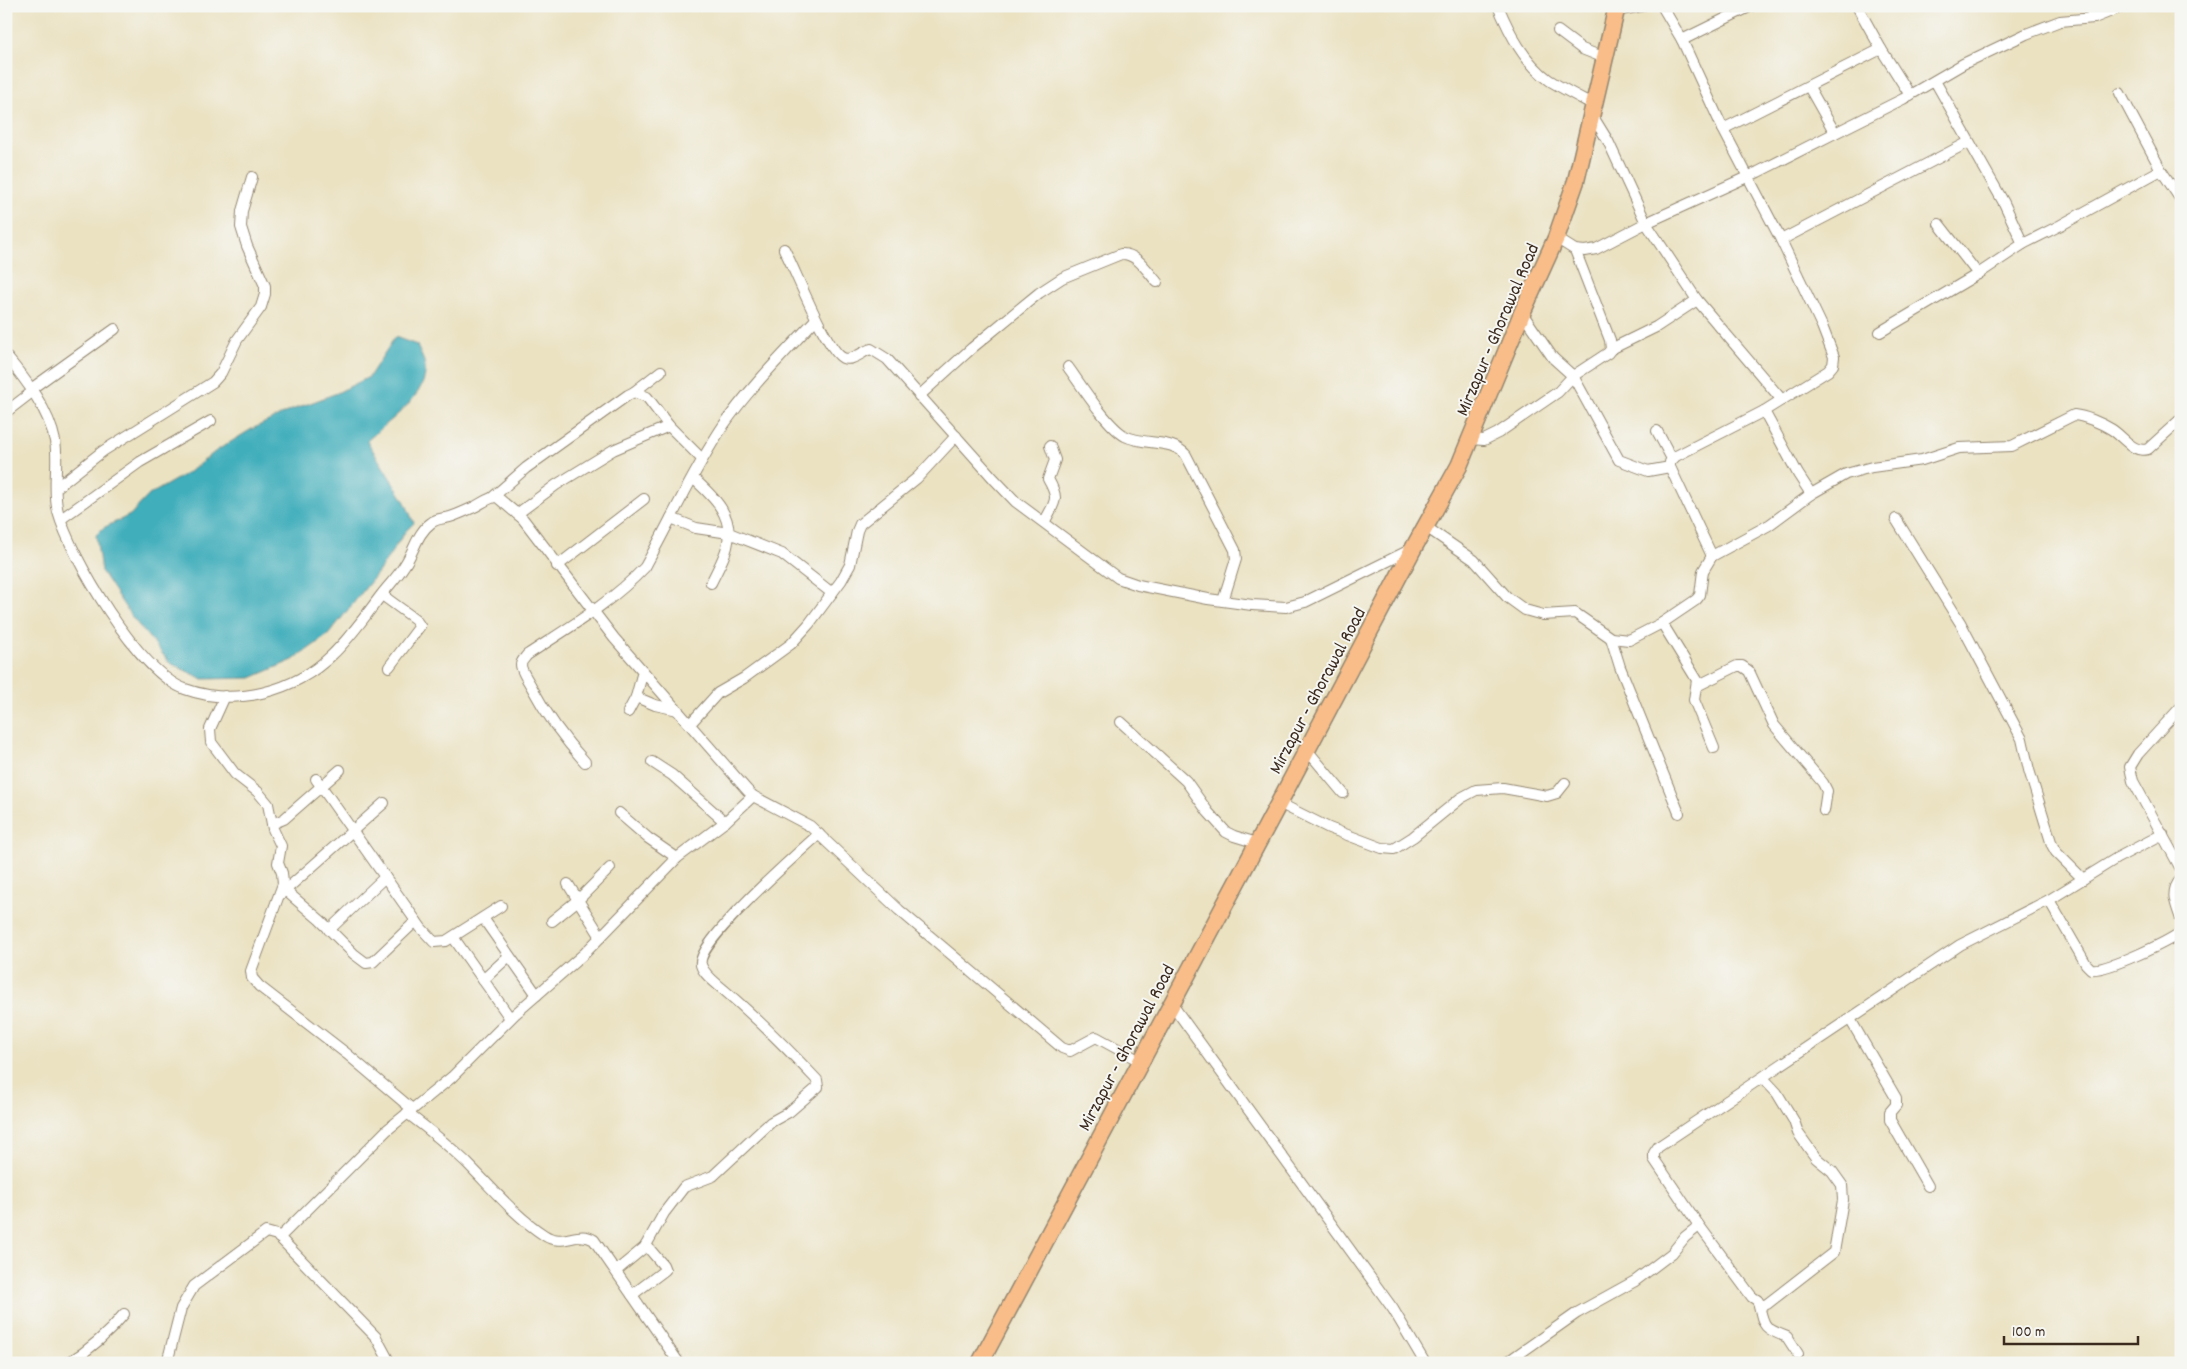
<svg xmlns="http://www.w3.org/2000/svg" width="2187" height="1369" font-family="Dekko,sans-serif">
  <rect width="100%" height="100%" fill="#f6f6f2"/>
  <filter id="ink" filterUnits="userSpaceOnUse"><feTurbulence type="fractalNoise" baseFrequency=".02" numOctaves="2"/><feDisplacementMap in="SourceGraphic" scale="10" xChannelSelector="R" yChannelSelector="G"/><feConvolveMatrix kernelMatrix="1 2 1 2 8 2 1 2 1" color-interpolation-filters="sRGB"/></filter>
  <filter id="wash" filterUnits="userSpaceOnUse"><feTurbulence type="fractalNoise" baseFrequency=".0096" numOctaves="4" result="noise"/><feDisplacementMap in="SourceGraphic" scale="20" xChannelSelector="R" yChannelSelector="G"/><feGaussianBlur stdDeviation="1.12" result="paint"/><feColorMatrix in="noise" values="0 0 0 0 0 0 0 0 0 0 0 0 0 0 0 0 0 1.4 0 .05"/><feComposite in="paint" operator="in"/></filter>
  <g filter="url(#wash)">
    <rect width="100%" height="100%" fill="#ebe2c2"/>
    <path fill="#3faebb" stroke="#3d6c6c" d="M 395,337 L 417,345 C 419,352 425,360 425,367 C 429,396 384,424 367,441 L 405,502 L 414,523 L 405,532 L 379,571 L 328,635 L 293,660 L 251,678 L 203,679 L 170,663 L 131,616 L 101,571 L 96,535 L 103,528 L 130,515 L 149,495 L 189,472 L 216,451 L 250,430 L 289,411 L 337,393 L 369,377 Z"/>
  </g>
  <g filter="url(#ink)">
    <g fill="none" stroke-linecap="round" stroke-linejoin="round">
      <g stroke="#938670" stroke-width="12">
        <g id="street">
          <path d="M 1498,6 C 1510,34 1524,62 1549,80 C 1563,89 1579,97 1594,105"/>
          <polyline points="1662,6 1682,40 1723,129 1781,240 1822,326 1834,357 1833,365 1828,371 1764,411 1676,456 1670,462 1670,467 1712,556"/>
          <polyline points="1857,6 1881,49 1910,95"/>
          <polyline points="2089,6 2094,18"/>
          <polyline points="1616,11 1642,6"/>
          <polyline points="1558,31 1582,49 1605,58"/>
          <polyline points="1682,40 1751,6"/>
          <polyline points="1935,81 2004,203 2023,244"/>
          <polyline points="1809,87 1835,133"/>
          <polyline points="2120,93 2161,170 2181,200"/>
          <polyline points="1592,115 1608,141 1646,223 1697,300 1782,400"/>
          <polyline points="1723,129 1881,49"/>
          <polyline points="1939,224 1978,274"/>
          <polyline points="1556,238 1575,250 1585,251 1596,249 1646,223 1758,172 1835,133 1903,99 1963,64 2026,34 2060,21 2094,18 2124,6"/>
          <polyline points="1781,240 1969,142"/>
          <path d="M 784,249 C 795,269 826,350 843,358 C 852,362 863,351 871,349 L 887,359 L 994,479 L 1016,502 L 1118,578 L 1138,585 L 1208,599 L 1252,605 L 1286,607 L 1305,602 L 1412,549"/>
          <polyline points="1522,313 1553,358 1573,376 1608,353 1611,349 1610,340 1575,250"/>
          <polyline points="1880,332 1978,274 2023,244 2061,225 2161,170"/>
          <polyline points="1611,349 1656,327 1697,300"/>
          <path d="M 6,356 C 26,380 49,410 55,441 C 59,464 52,489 58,512 C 71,558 139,673 185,689 C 235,707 294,692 332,655 C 351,637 366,615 382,594 C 389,585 398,576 404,566 C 414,552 417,533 431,523 C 437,518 443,519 450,517 C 457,515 465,511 472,508 C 480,505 488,497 497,497 L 523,519 L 614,638 L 747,790 L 753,796 L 810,826 L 899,910 L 1062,1048 L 1070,1051 L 1096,1037 L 1140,1061"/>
          <path d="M 1068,367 C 1081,385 1107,426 1125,436 C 1144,446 1172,438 1186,455 L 1235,550 L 1236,559 L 1223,601"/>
          <polyline points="31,389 115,329"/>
          <polyline points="634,392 661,371"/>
          <path d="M 919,396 L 972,348 L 1039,293 L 1062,278 L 1121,254 C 1137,253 1147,271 1157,282"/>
          <polyline points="1764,411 1798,474 1811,494"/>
          <polyline points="6,412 32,392"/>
          <polyline points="1657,431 1672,459"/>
          <polyline points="1471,439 1484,440 1498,433 1558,392 1573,376 1619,460 1648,471 1670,467"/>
          <path d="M 693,478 C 714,497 735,516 727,547 C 724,559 716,572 711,583"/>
          <polyline points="56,488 103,451 213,382 221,373 237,340 261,307 265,294 265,286 247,246 241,227 242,211 252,177"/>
          <polyline points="493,497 526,468 628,395 634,392 647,397 669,426 702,459"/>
          <polyline points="517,514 556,485 613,450 669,426"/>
          <polyline points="671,518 696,528 729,533 782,554 832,593"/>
          <polyline points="61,519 140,462 211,421"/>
          <polyline points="1896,519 1961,624 2022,739 2029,770 2052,845 2056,852 2083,879"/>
          <path d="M 1045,521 C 1055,501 1060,500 1048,479 L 1055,460 L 1050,446"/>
          <path d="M 1426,527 L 1474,560 L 1507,597 L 1525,610 L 1543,615 L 1575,613 L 1611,638 L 1629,640 L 1662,623 L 1696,600 L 1700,595 L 1703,571 L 1712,556 L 1769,525 L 1811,494 L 1846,474 L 1872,467 L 1922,460 L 1959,448 L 2012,446 L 2074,415 C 2085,416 2101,423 2111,429 C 2123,436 2133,454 2148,449 L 2181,419"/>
          <polyline points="557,566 644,499"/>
          <polyline points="382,595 415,619 420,626 389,667"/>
          <polyline points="1662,623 1697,680 1694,700 1714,748"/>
          <polyline points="1611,638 1620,667 1679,813"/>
          <polyline points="1697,686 1737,666 1742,666 1749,671 1774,725 1823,783 1827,791 1824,811"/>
          <polyline points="225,696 210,729 211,742 235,774 258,792 268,804 273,829 281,846 278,863 282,873 283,884 251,971 252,978 259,986 347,1054 412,1109"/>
          <polyline points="636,697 655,705 678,710"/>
          <polyline points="2181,707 2138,754 2130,767 2133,781 2181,869"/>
          <polyline points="628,712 636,697 643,671"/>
          <polyline points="1121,722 1186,781 1208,812 1226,832 1234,836 1257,843"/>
          <polyline points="690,724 718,693 744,678 791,644 809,624 841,581 850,565 857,531 860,524 917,478 956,436"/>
          <polyline points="1307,750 1343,793"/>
          <path d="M 585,762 C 563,738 546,714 531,686 C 528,680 521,671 521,665 C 521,661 525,658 527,655 C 568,628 611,603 645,567 C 671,520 693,471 723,426 C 749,388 784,354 816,319"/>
          <polyline points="652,762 672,775 725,822"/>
          <polyline points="316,779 421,928 434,942 446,941 501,906"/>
          <polyline points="1279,803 1329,828 1382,848 1394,849 1413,837 1461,798 1476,790 1503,788 1547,796 1557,793 1565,783"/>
          <polyline points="619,813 648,838 677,858"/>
          <polyline points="272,824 284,819 340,770"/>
          <path d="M 2181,879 C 2169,892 2176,904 2181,919"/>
          <polyline points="568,884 601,937"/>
          <polyline points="286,891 320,920 354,954 366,963 373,962 416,921"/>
          <polyline points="281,894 384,803"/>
          <path d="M 2049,900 L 2086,964 L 2091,969 C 2105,972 2168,942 2181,932"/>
          <polyline points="483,918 537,995"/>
          <polyline points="552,921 578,900 610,868"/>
          <polyline points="329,930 385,877"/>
          <polyline points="453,937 510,1018"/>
          <polyline points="483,980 509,956"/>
          <polyline points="1171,1003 1393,1309 1425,1363"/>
          <polyline points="1850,1019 1896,1098 1896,1105 1890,1112 1890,1120 1928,1186"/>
          <path d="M 407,1113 C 427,1128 447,1144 466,1162 C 491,1187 515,1216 544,1235 C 563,1248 578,1229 594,1240 L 679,1363"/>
          <polyline points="1698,1224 1752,1297 1757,1300 1760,1306 1767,1304 1834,1252 1843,1200 1842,1185 1832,1171 1816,1158 1798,1133 1794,1121 1777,1093 1763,1078"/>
          <polyline points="279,1238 387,1130 452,1077 515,1014 585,953 677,858 725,822 753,796"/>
          <path d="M 616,1271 L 645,1247 L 664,1213 L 684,1187 L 713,1176 L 771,1122 L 789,1112 L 818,1087 L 817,1080 C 787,1048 757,1018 724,990 C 716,983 704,975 701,965 C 695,943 799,852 819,834"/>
          <polyline points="632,1295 665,1270 663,1265 646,1245"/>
          <path d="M 1758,1301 C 1764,1326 1762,1328 1787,1337 L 1798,1354"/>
          <path d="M 68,1363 C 91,1349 108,1334 124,1314"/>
          <polyline points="167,1363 181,1308 194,1286 266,1232 277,1235 376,1337 390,1363"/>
          <polyline points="1506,1363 1577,1313 1635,1281 1672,1253 1685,1237 1695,1229 1698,1224 1654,1159 1654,1153 1658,1147 1960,945 2049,900 2117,858 2163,834"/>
        </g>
      </g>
      <g stroke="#938670" stroke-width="19">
        <polyline id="primary" points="980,1363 1279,803 1413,549 1459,466 1522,313 1556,238 1576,181 1617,6"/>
      </g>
      <use href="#street" stroke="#fff" stroke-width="10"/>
      <use href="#primary" stroke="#f8bd89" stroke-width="16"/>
    </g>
  </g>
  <g text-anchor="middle" stroke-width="4" stroke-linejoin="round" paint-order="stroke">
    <g font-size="19" fill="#3b2a1e" stroke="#f6f6f2">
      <text transform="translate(1496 329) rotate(-67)" y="7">Mirzapur - Ghorawal Road</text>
      <text transform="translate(1316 690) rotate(-62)" y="7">Mirzapur - Ghorawal Road</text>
      <text transform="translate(1125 1047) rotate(-62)" y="7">Mirzapur - Ghorawal Road</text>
    </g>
  </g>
  <rect width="2187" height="1369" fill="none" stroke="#f6f6f2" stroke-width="25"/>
  <path d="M2004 1336v8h134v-8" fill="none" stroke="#3b2a1e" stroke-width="2.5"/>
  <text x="2012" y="1336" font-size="15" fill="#3b2a1e" stroke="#f6f6f2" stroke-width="4" paint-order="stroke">100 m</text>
</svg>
